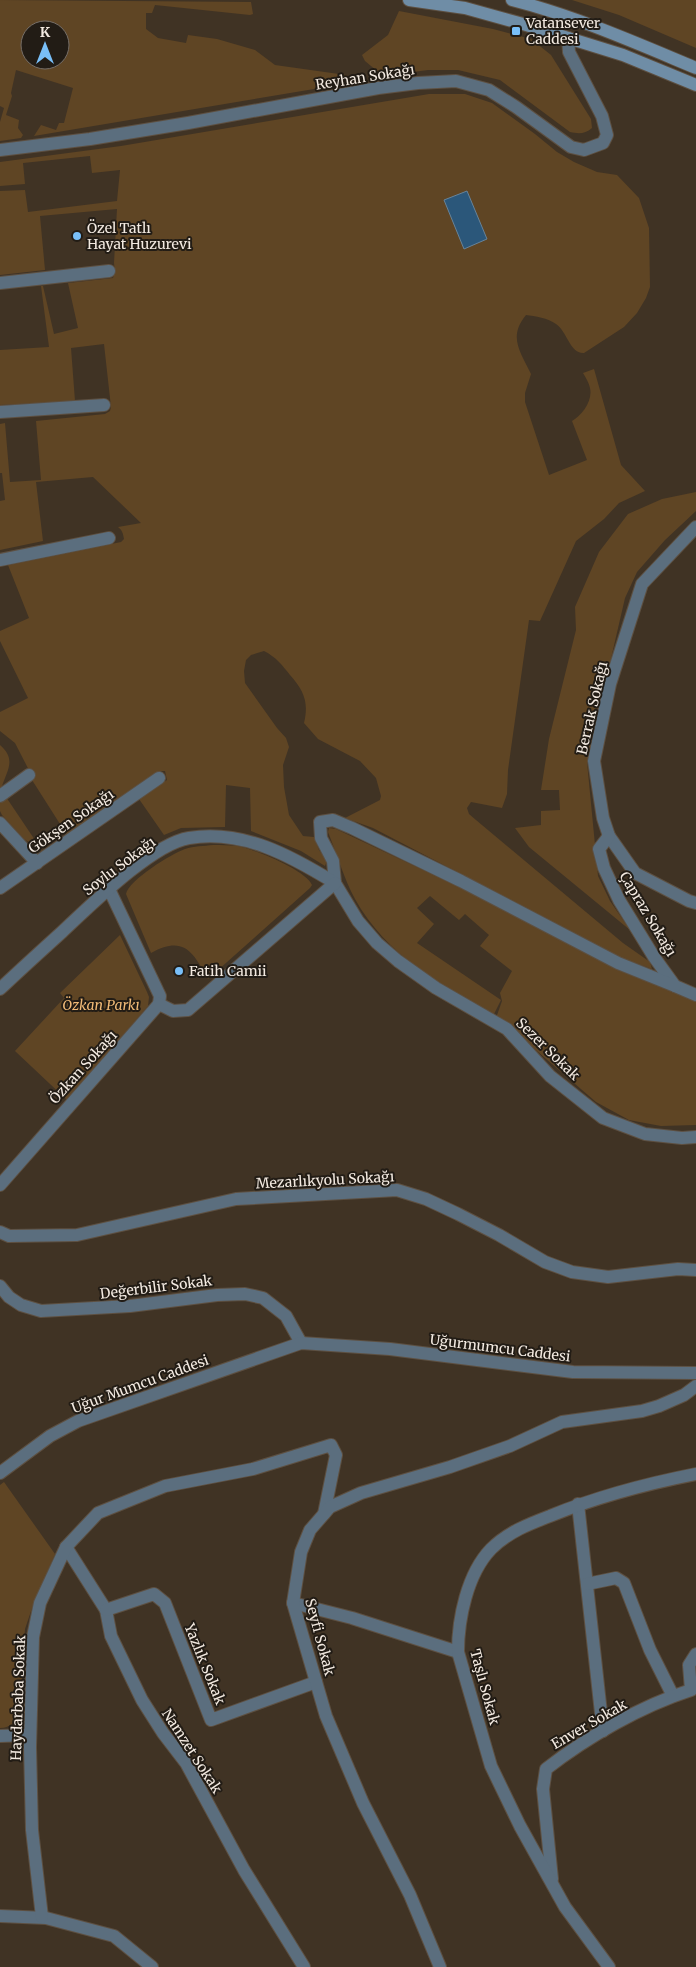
<svg xmlns="http://www.w3.org/2000/svg" width="696" height="1967" font-family="Merriweather,serif">
  <rect width="100%" height="100%" fill="#403324"/>
  <g fill="#5f4524" fill-rule="evenodd">
    <path d="M 0,0 L 251,2 L 253,14 L 250,15 L 155,5 L 152,13 L 146,13 L 146,29 L 158,38 L 186,43 L 188,35 L 217,39 L 255,50 L 275,65 L 346,75 L 357,79 L 356,82 L 34,136 L 41,125 L 56,130 L 59,123 L 64,123 L 73,88 L 16,70 L 11,93 L 12,96 L 6,115 L 19,120 L 18,128 L 23,135 L 21,138 L 0,141 L 0,122 L 4,108 L 0,106 ZM 30,30 L 60,30 L 60,60 L 30,60 Z"/>
    <polygon points="572,0 696,0 696,48 619,15"/>
    <path d="M 399,11 L 493,29 L 531,39 L 551,55 L 591,119 L 592,128 C 585,134 579,134 570,132 L 500,80 L 458,70 L 428,70 L 383,76 L 365,61 L 362,55 L 388,35 Z"/>
    <path d="M 429,94 L 465,94 L 492,103 L 535,134 L 557,152 L 574,162 L 597,172 L 617,175 L 639,198 L 649,228 L 650,287 L 646,298 L 637,313 L 624,327 L 584,353 C 570,354 567,331 556,324 C 548,318 535,316 526,315 C 508,337 520,351 531,374 L 525,393 L 525,402 L 549,475 L 587,460 L 572,421 C 582,415 593,401 590,388 C 589,383 586,378 583,373 L 594,369 L 621,465 L 645,491 L 619,503 L 604,519 L 576,541 L 540,621 L 529,620 L 508,770 L 507,794 L 502,808 L 471,802 L 467,808 L 469,814 L 476,820 L 623,943 L 650,962 L 652,969 L 622,958 L 373,828 L 345,818 L 380,800 L 381,796 L 376,778 L 360,761 L 318,739 L 304,723 C 309,702 304,691 290,675 C 282,665 276,657 264,651 L 251,655 L 246,660 L 244,671 L 245,683 L 277,728 L 286,738 L 289,747 L 283,765 L 284,787 L 289,815 L 303,836 L 314,837 L 319,850 L 327,861 L 325,866 L 301,851 L 251,831 L 250,788 L 226,785 L 225,827 L 181,828 L 164,835 L 139,799 L 167,780 L 165,771 L 160,771 L 67,835 L 32,780 L 33,778 L 15,743 L 0,731 L 0,712 L 28,698 L 0,641 L 0,631 L 29,618 L 8,565 L 121,542 L 124,539 C 123,533 122,530 118,527 L 141,523 L 93,477 L 36,482 L 43,541 L 0,550 L 0,501 L 5,500 L 2,473 L 0,473 L 0,424 L 5,423 L 10,482 L 41,480 L 36,421 L 105,414 L 110,411 L 111,407 L 104,344 L 71,348 L 75,401 L 0,405 L 0,350 L 49,347 L 41,286 L 43,286 L 54,334 L 78,328 L 68,283 L 113,278 L 115,272 L 114,263 L 117,209 L 40,216 L 45,270 L 0,275 L 0,191 L 25,190 L 28,212 L 117,201 L 120,170 L 92,173 L 90,156 L 23,163 L 25,184 L 0,186 L 0,162 L 121,146 Z"/>
    <polygon points="696,492 696,511 665,540 637,572 625,598 587,762 598,876 610,901 630,930 529,847 515,828 541,825 541,811 560,810 559,790 541,790 549,739 576,630 575,607 599,552 628,514 662,499"/>
    <path d="M 0,745 C 16,759 8,769 2,786 L 0,788 Z"/>
    <polygon points="6,797 43,852 24,839 2,815 0,811 0,802"/>
    <path d="M 329,828 L 336,829 L 455,885 L 618,970 L 696,1001 L 696,1125 L 661,1126 L 629,1120 L 596,1102 L 509,1027 L 496,1018 L 502,1001 L 500,993 L 512,971 L 480,946 L 489,935 L 465,914 L 459,920 L 430,896 L 417,908 L 434,924 L 417,943 L 501,1000 L 493,1016 C 440,984 386,955 355,899 C 344,879 337,854 328,832 Z"/>
    <path d="M 213,845 C 221,845 229,845 237,846 C 252,848 306,870 312,885 L 310,888 L 208,979 C 193,952 184,935 151,953 L 126,894 C 129,880 171,854 185,849 C 194,846 204,846 213,845 Z"/>
    <polygon points="120,935 147,992 149,997 148,1006 67,1100 15,1051 64,998 60,993"/>
    <path d="M 4,1482 L 55,1554 L 34,1602 L 25,1629 L 20,1713 C 15,1722 10,1728 0,1728 L 0,1485 Z"/>
  </g>
  <polygon fill="#2b577a" stroke="#678399" points="467,191 487,239 464,249 444,200"/>
  <g fill="none" stroke-linecap="round" stroke-linejoin="round">
    <g stroke="#5d5042" stroke-width="14">
      <g id="minor">
        <polyline points="0,150 90,139 188,123 378,88 418,83 456,81 489,90 516,107 571,147 584,150 603,143 607,135 602,116 569,52 568,38"/>
        <polyline points="0,283 109,271"/>
        <polyline points="0,412 104,405"/>
        <polyline points="696,527 642,584 610,684 594,761 603,818 609,836 635,873 689,901 696,903"/>
        <polyline points="0,560 109,538"/>
        <polyline points="0,796 29,775"/>
        <polyline points="0,823 37,863"/>
        <polyline points="609,836 599,849 604,868 619,900 654,957 675,986 696,995"/>
        <polyline points="0,888 159,778"/>
        <polyline points="109,889 160,996 159,1004"/>
        <polyline points="675,986 618,963 461,881 352,828 333,820 320,822 321,838 333,861 335,883 358,921 377,943 398,961 436,988 507,1029 550,1076 603,1118 645,1134 682,1138 696,1137"/>
        <path d="M 0,989 C 20,970 41,951 62,932 C 90,906 152,844 189,838 C 243,829 291,856 335,883"/>
        <polyline points="0,1185 159,1004 173,1011 188,1010 335,883"/>
        <polyline points="0,1232 9,1236 77,1235 236,1199 397,1190 426,1199 458,1214 499,1235 545,1262 572,1272 608,1277 678,1269 696,1270"/>
        <polyline points="0,1286 9,1297 21,1305 41,1311 130,1306 217,1295 245,1294 263,1298 286,1316 301,1343"/>
        <polyline points="0,1473 50,1436 78,1421 301,1343 390,1349 573,1372 696,1373"/>
        <polyline points="578,1504 603,1731"/>
        <polyline points="66,1547 106,1610 111,1636 142,1700 163,1733 186,1763 244,1870 304,1967"/>
        <polyline points="587,1584 616,1578 624,1583 650,1650 673,1696"/>
        <polyline points="293,1603 352,1618 458,1652"/>
        <polyline points="106,1610 154,1594 165,1603 211,1720 316,1682"/>
        <polyline points="0,1736 30,1735"/>
        <path d="M 552,1879 L 543,1789 L 546,1769 C 587,1737 641,1706 691,1690 L 689,1665 L 696,1654"/>
        <polyline points="0,1916 46,1918 114,1936 152,1967"/>
        <polyline points="42,1917 32,1830 30,1747 33,1637 40,1603 66,1547 98,1513 165,1486 253,1469 331,1445 336,1455 324,1514"/>
        <polyline points="440,1967 410,1895 363,1803 326,1716 293,1603 301,1552 310,1530 330,1507 361,1493 450,1467 510,1446 562,1422 642,1411 659,1406 684,1395 696,1386"/>
        <path d="M 609,1967 L 565,1907 L 520,1826 L 491,1766 L 458,1652 C 458,1619 467,1574 491,1549 C 508,1532 529,1524 550,1516 C 599,1496 645,1484 696,1474"/>
      </g>
    </g>
    <g stroke="#5d5042" stroke-width="14">
      <g id="secondary">
        <polyline points="409,0 465,8 523,24 623,55 696,85"/>
        <path d="M 512,0 C 575,16 636,43 696,68"/>
      </g>
    </g>
    <use href="#minor" stroke="#5b6e7e" stroke-width="12"/>
    <use href="#secondary" stroke="#6f8da6" stroke-width="12"/>
  </g>
  <g fill="#79bff8" stroke="#221c15" stroke-width="2">
    <rect x="511" y="26" width="10" height="10" rx="2.5"/>
    <circle cx="77" cy="236" r="5"/>
    <circle cx="179" cy="971" r="5"/>
  </g>
  <g text-anchor="middle" stroke-width="4" stroke-linejoin="round" paint-order="stroke">
    <g font-size="14" fill="#f3eae1" stroke="#221c15" text-anchor="start">
      <text x="526" y="28">Vatansever<tspan x="526" dy="16">Caddesi</tspan></text>
      <text x="87" y="233">Özel Tatlı<tspan x="87" dy="16">Hayat Huzurevi</tspan></text>
      <text x="189" y="976">Fatih Camii</text>
    </g>
    <g font-size="14" fill="#f3eae1" stroke="#221c15">
      <text transform="translate(365 77) rotate(-9)" y="5">Reyhan Sokağı</text>
      <text transform="translate(592 708) rotate(-77)" y="5">Berrak Sokağı</text>
      <text transform="translate(71 821) rotate(-35)" y="5">Gökşen Sokağı</text>
      <text transform="translate(119 866) rotate(-37)" y="5">Soylu Sokağı</text>
      <text transform="translate(648 914) rotate(59)" y="5">Çapraz Sokağı</text>
      <text transform="translate(548 1049) rotate(44)" y="5">Sezer Sokak</text>
      <text transform="translate(83 1067) rotate(-48)" y="5">Özkan Sokağı</text>
      <text transform="translate(325 1180) rotate(-3)" y="5">Mezarlıkyolu Sokağı</text>
      <text transform="translate(156 1287) rotate(-7)" y="5">Değerbilir Sokak</text>
      <text transform="translate(500 1348) rotate(7)" y="5">Uğurmumcu Caddesi</text>
      <text transform="translate(140 1384) rotate(-20)" y="5">Uğur Mumcu Caddesi</text>
      <text transform="translate(320 1637) rotate(75)" y="5">Seyfi Sokak</text>
      <text transform="translate(205 1664) rotate(68)" y="5">Yazlık Sokak</text>
      <text transform="translate(485 1687) rotate(75)" y="5">Taşlı Sokak</text>
      <text transform="translate(18 1698) rotate(-88)" y="5">Haydarbaba Sokak</text>
      <text transform="translate(589 1724) rotate(-30)" y="5">Enver Sokak</text>
      <text transform="translate(192 1751) rotate(57)" y="5">Namzet Sokak</text>
    </g>
    <g font-size="14" font-style="italic" fill="#f1ba77" stroke="#221c15">
      <text x="101" y="1010">Özkan Parkı</text>
    </g>
  </g>
  <g transform="translate(45 45)"><circle r="24" fill="#221c15" stroke="#766e67"/>
  <path d="M0-4L9 19L0 12L-9 19Z" fill="#79bff8"/>
  <text y="-8" font-size="14" font-weight="bold" text-anchor="middle" fill="#f3eae1">K</text>
  </g>
</svg>
